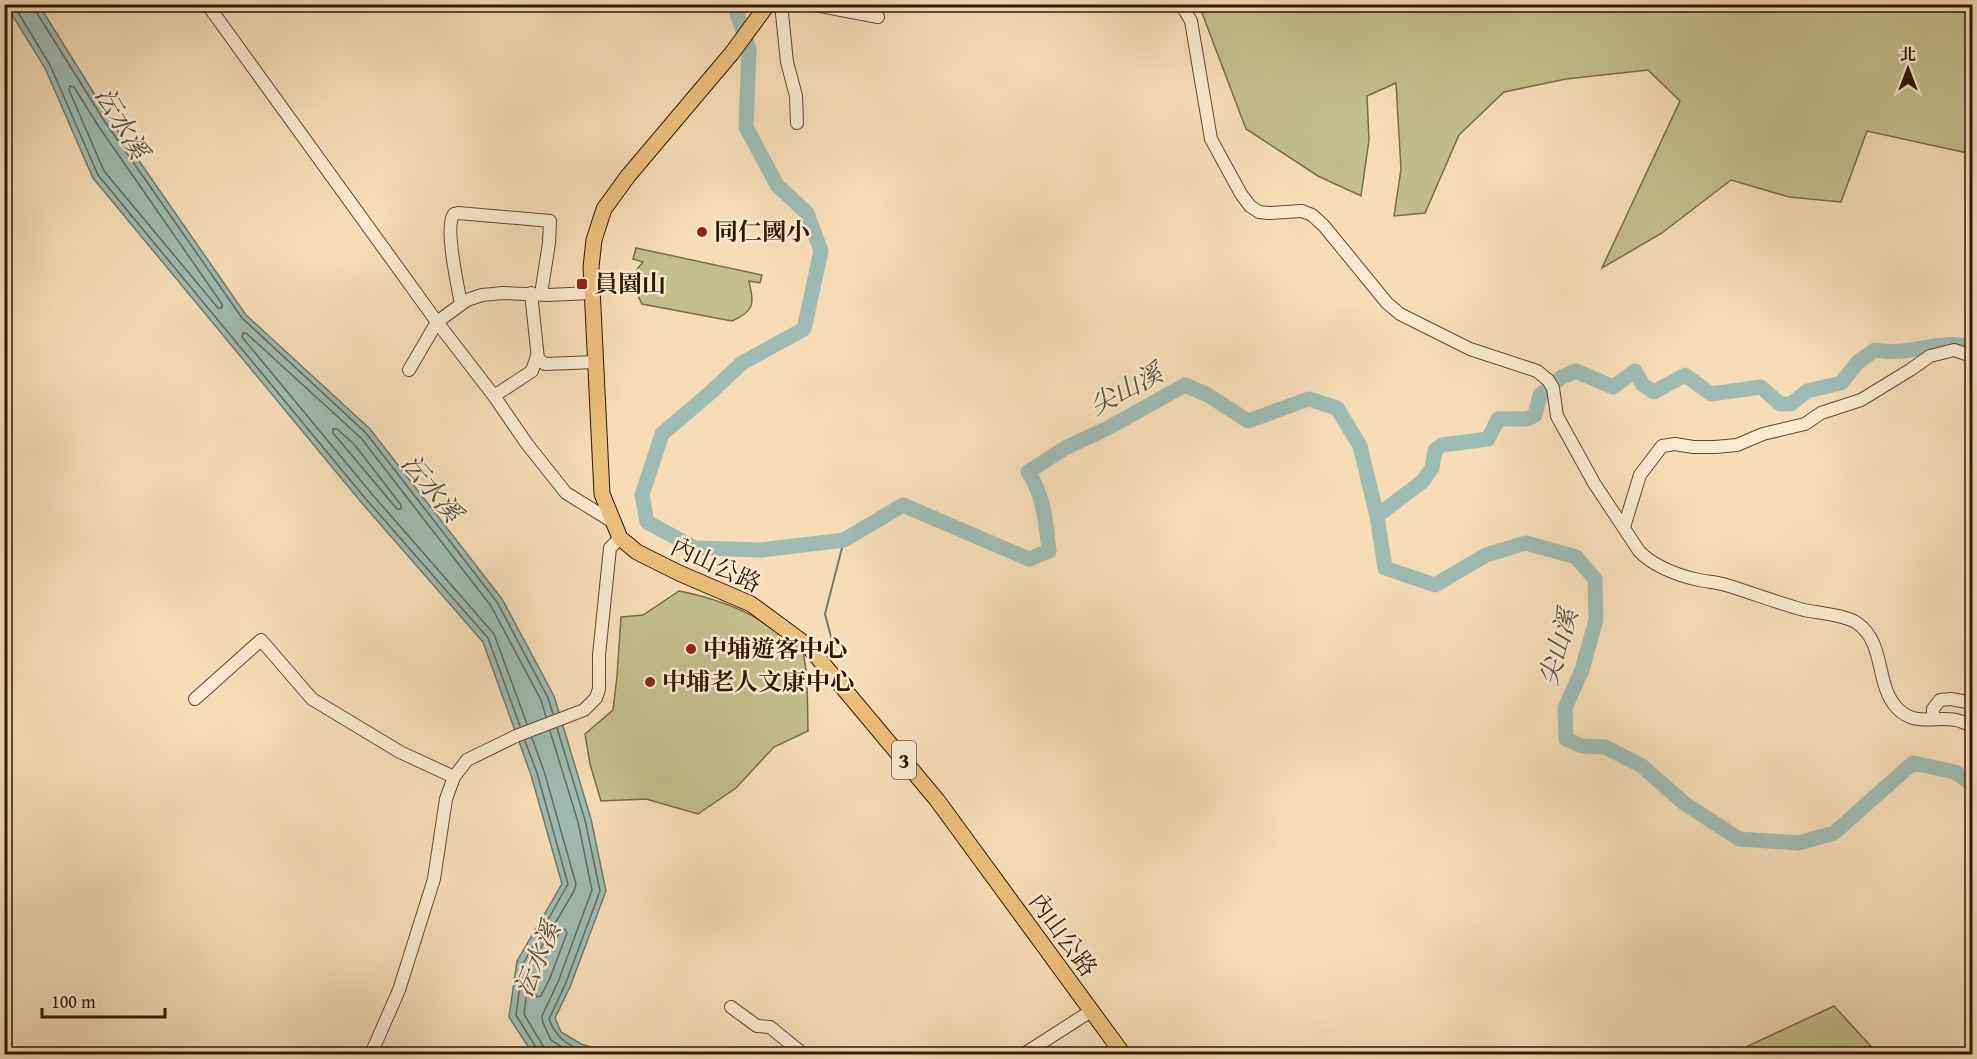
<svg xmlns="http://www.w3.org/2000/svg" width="1977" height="1059" font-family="'Gentium Book Plus','Noto Serif TC',serif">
  <rect width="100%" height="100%" fill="#f6ddb6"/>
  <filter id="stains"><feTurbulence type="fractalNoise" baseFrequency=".00333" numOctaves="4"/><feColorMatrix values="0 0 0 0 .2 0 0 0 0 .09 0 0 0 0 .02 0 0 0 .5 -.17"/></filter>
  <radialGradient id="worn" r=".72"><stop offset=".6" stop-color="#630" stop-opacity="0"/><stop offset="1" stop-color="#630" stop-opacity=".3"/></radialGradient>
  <g fill="#c2bf8a" stroke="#786c45" stroke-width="1.5">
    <polygon points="1199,5 1972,5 1972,154 1867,131 1841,202 1789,197 1731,180 1662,233 1602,268 1680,101 1648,70 1566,79 1504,92 1459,135 1425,213 1394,216 1401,169 1396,83 1367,96 1369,140 1361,196 1318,176 1246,129"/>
    <path d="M 636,248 L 762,275 L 760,283 L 749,281 C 754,304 755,311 732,321 L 642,304 C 633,286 628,278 643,262 L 633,259 Z"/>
    <path d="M 679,591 C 710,597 742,608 770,626 C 781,633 792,643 803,651 L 807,676 L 808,731 L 774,747 L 736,788 L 698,814 L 646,799 L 601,801 L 590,764 L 585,734 L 613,710 L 617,676 L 621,617 L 643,615 Z"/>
    <polygon points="1834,1006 1878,1054 1731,1054"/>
  </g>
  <polygon fill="#9ebbb4" stroke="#717a6c" stroke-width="1.5" points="6,5 39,5 110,119 246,315 370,429 502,599 554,696 591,819 606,891 570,987 555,1018 561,1032 581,1044 614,1054 533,1054 509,1017 517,961 562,884 531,775 483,642 361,502 93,178 45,68"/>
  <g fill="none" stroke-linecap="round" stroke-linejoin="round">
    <g stroke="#666a5a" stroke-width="1.5">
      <polyline points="13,4 50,65 98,175 365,498 488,638 520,726"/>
      <polyline points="34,4 35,10 105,122 242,318 366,433 497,602 548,698 553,714"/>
      <polygon points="70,86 74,87 99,127 222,304 222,308 218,308 104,171 69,90"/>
      <polygon points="333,429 337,429 354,444 401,505 401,509 397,509 333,433"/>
      <polyline points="527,724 494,634 371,493 242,337 243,333 246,333 361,438 491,606 541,700 546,717"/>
      <path d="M 557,728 L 585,820 L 600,891 L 565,985 L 549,1019 C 557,1041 572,1048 594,1054"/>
      <polyline points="550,731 578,822 592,890 558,982 542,1016 543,1023 551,1040 573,1054"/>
      <polyline points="532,738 544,771 576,884 574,891 530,966 524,1014 543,1046 545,1054"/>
      <polyline points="525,741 537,773 568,884 523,964 516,1015 537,1049 537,1054"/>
      <polygon points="565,929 567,933 550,978 541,996 537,997 535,994 539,969 561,930"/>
    </g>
    <polyline stroke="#717a6c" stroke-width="2" points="834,648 825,614 844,540"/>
    <g stroke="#9ebbb4" stroke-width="15">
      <path d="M 734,4 L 749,49 L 746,127 L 777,185 L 807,213 L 821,251 L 804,329 L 742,363 L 710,393 L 662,434 L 642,495 L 647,522 L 695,548 L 761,550 L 844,540 L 903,505 L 1029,559 L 1049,551 C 1046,523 1044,495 1028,472 L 1065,448 L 1108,428 L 1185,385 L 1208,395 L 1248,421 L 1309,399 L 1337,408 L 1360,446 L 1377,516 L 1385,568 L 1435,585 L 1486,555 L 1526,543 L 1576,557 L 1595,579 L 1596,620 L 1582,670 L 1565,708 L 1566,739 L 1582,746 L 1605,747 L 1642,766 L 1684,803 L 1739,839 L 1799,843 L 1834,833 L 1913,763 L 1955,772 L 1972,784"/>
      <path d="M 1377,516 L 1423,481 L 1432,468 L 1435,450 L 1442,445 L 1488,439 L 1498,419 L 1527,419 L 1535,415 L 1540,395 L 1562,377 L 1576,371 L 1613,387 L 1635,371 L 1643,385 L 1654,392 L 1685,375 L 1711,394 L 1761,387 L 1780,404 L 1791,404 L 1807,391 L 1841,383 L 1858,362 L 1875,350 C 1908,357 1940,338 1972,347"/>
    </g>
    <g stroke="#60492e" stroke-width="14">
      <g id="minor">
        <polyline points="207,4 437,322 494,396 527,444 566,493 613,522"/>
        <polyline points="781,4 787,62 796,96 797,123"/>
        <polyline points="810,4 878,17"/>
        <path d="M 1181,4 L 1191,21 L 1211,139 L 1241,194 L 1250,206 L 1259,212 L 1269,213 L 1302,211 L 1312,215 L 1324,226 L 1387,303 L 1400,314 L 1470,349 L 1537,371 L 1548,380 L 1553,388 L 1557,416 L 1594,483 L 1639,551 C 1653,566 1679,576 1699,580 C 1708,582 1717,582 1726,585 C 1752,593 1778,603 1804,610 C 1819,613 1845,615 1857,623 C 1886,643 1875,685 1897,708 C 1920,732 1945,708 1972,727"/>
        <polyline points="531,293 538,359 545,364 595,362"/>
        <path d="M 461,304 C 458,287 444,226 454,214 L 458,213 L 550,221 L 549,243 L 541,294"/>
        <polyline points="409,370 437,322 467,300 482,295 503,293 548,295 591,293"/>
        <polyline points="494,396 532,371 537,356"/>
        <polyline points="1624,527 1640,475 1662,446 1675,444 1693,447 1715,447 1737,445 1763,434 1805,424 1821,413 1861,400 1910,370 1930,356 1954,350 1972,356"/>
        <polyline points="195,699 261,640 312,699 400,752 454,777"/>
        <polyline points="1933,718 1933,709 1940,700 1951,699 1972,703"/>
        <polyline points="731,1007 757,1026 770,1027 803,1054"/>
        <polyline points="371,1054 399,990 434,879 446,799 454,777 467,760 516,736 584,710 596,698 599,689 599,655 610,548 620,538"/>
        <polyline points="1024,1054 1091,1011"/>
      </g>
    </g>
    <g stroke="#2e1800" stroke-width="17">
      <polyline id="major" points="768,4 732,53 628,176 604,209 594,240 591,267 602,494 620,538 637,552 679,573 751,604 808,646 937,800 1123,1054"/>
    </g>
    <use href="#minor" stroke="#f9e9d0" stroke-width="12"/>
    <use href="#major" stroke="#ebbe7b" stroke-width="15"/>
  </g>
  <g fill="#8f2418" stroke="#f9e9d0" stroke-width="2">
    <circle cx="702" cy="232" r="6"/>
    <rect x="576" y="278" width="12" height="12" rx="3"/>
    <circle cx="691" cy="649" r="6"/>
    <circle cx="650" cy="682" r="6"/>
  </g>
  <g text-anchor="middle" stroke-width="5" stroke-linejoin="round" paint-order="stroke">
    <rect fill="#f9e9d0" stroke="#6b573e" stroke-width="1.5" x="892" y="741" width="24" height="38" rx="4.5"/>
    <g font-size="22" font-weight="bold" fill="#2e1800">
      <text x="904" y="768">3</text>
    </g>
    <g font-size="24" font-weight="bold" fill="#2e1800" stroke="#f9e9d0" text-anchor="start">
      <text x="714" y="240">同仁國小</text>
      <text x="594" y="292">員園山</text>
      <text x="703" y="657">中埔遊客中心</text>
      <text x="662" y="690">中埔老人文康中心</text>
    </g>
    <g font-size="24" fill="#2e1800" stroke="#f9e9d0">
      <text transform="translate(716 565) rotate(25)" y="8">內山公路</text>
      <text transform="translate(1063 935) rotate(54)" y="8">內山公路</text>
    </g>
    <g font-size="26" font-style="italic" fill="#55513f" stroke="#f9e9d0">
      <text transform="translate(122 123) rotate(60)" y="9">沄水溪</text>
      <text transform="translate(1126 389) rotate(-28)" y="9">尖山溪</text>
      <text transform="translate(432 488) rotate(51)" y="9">沄水溪</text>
      <text transform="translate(1558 647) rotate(-74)" y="9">尖山溪</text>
      <text transform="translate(537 959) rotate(-67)" y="9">沄水溪</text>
    </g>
  </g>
  <rect width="1977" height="1059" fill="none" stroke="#f6ddb6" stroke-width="24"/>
  <rect x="6" y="6" width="1965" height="1047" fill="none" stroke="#2e1800" stroke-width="3"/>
  <rect x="12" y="12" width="1953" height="1035" fill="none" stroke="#2e1800" stroke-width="1.5"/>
  <g transform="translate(1908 69)" stroke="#f9e9d0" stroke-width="4.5" paint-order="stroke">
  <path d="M0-4.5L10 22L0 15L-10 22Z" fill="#2e1800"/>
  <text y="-9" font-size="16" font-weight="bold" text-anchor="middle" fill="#2e1800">北</text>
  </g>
  <path d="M42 1008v9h123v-9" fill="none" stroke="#2e1800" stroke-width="3"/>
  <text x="51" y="1008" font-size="18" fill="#2e1800" stroke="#f9e9d0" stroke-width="4.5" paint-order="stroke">100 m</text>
  <rect width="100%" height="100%" filter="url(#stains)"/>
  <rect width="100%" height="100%" fill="url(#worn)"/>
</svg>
